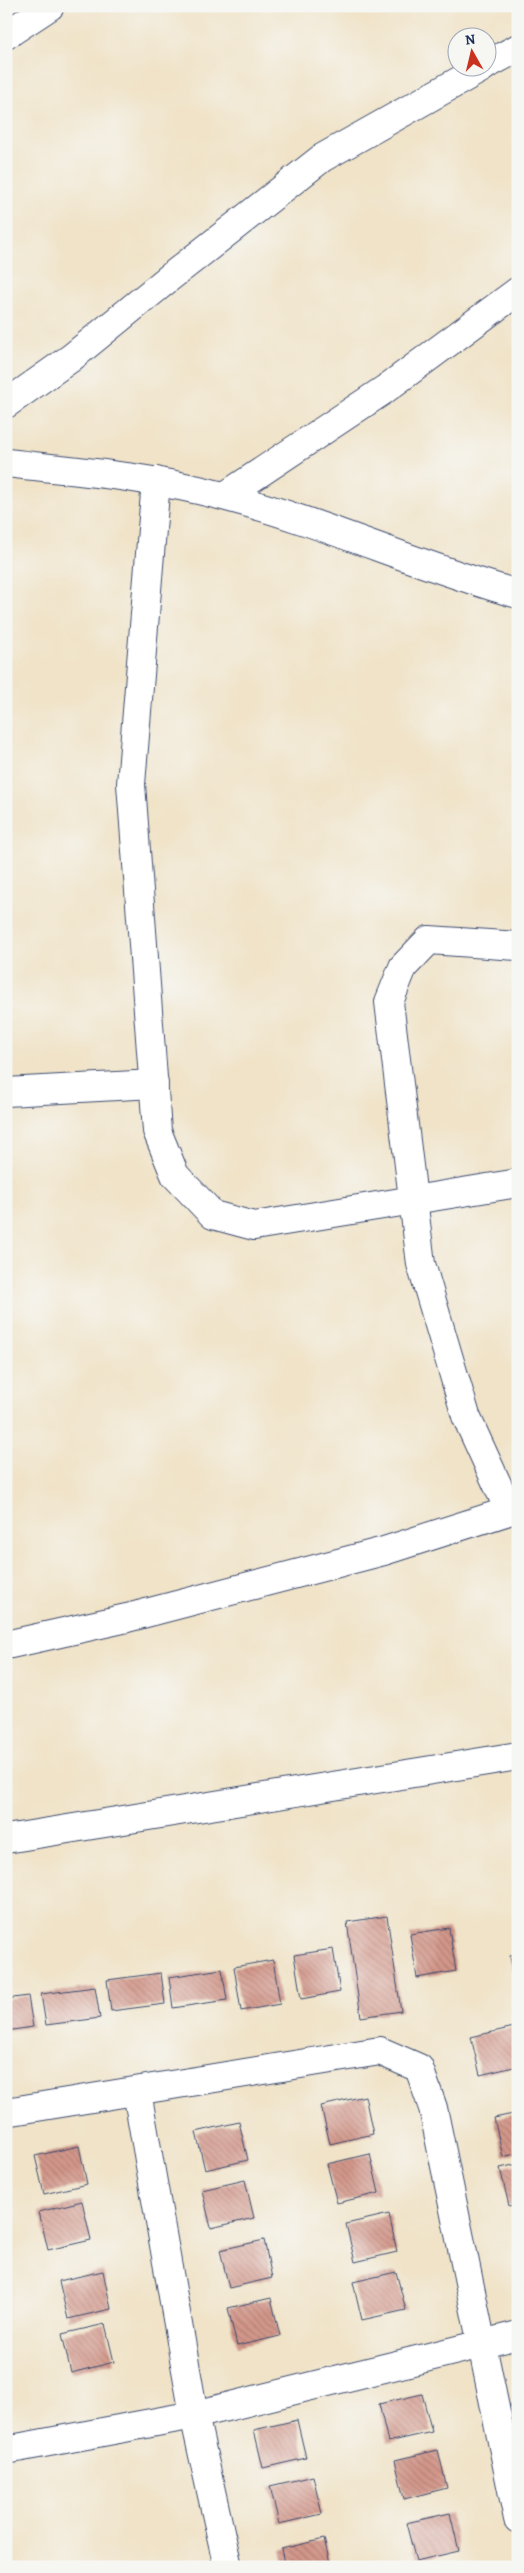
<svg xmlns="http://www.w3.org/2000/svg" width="524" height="2573" font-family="Alegreya,serif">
  <defs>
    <pattern id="building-back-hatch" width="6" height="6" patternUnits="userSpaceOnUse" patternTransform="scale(1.25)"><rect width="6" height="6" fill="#d4978a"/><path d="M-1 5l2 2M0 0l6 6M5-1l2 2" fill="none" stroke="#ab7c74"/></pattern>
  </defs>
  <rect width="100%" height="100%" fill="#f6f6f2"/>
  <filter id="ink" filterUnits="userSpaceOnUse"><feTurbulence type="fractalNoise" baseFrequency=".02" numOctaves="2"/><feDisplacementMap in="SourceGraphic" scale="10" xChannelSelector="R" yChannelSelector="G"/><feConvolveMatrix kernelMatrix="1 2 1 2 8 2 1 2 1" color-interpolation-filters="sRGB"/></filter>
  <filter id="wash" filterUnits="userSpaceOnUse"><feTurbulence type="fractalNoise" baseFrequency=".0096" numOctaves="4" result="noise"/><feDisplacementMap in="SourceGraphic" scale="20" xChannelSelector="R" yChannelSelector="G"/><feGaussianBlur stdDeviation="1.12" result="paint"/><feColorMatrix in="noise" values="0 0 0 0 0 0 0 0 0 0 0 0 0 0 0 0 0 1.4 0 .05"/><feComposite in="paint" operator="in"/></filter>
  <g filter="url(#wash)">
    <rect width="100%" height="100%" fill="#f0e3c8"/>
    <g id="blocks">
      <g fill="url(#building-back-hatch)">
        <polygon points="387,1916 401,2011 361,2017 347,1922"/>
        <polygon points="449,1928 456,1971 417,1978 410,1934"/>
        <polygon points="333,1949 340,1992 301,1999 294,1955"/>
        <polygon points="518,1954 518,1995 517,1996 510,1956"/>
        <polygon points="273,1960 280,2004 241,2011 234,1967"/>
        <polygon points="222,1969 227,2000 173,2008 169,1977"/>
        <polygon points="161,1973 165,2004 111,2011 107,1980"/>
        <polygon points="95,1987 100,2018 46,2025 41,1994"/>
        <polygon points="28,1996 33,2027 6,2031 6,1999"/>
        <polygon points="514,2027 518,2042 518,2066 480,2075 471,2037"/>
        <polygon points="365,2096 373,2134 330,2144 321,2106"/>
        <polygon points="518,2113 518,2153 503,2157 494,2118"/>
        <polygon points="239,2122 248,2160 205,2170 196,2132"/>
        <polygon points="79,2146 87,2184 44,2194 35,2156"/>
        <polygon points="370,2154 379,2193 337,2203 327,2164"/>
        <polygon points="518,2164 518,2204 509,2206 500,2168"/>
        <polygon points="245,2180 254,2218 211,2228 202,2190"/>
        <polygon points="82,2201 91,2240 48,2250 39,2212"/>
        <polygon points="389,2214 397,2252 355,2262 346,2224"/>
        <polygon points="264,2240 272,2278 229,2288 220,2250"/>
        <polygon points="103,2271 111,2309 68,2319 59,2281"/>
        <polygon points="396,2272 406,2310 362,2320 353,2282"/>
        <polygon points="271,2298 280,2336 237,2346 228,2308"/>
        <polygon points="105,2324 114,2362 71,2373 62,2334"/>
        <polygon points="422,2394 432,2432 388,2442 379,2404"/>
        <polygon points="297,2420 306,2458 263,2468 254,2430"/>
        <polygon points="438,2450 447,2488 404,2499 395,2460"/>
        <polygon points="313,2476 322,2514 279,2524 270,2486"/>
        <polygon points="450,2513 459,2551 416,2561 406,2523"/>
        <polygon points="324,2539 331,2567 285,2567 281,2549"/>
      </g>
    </g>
  </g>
  <g filter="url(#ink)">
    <use href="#blocks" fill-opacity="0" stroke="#3b4a6e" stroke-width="1"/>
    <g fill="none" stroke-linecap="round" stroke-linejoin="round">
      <g stroke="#3b4a6e" stroke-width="30">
        <g id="minor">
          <polyline points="6,35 50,6"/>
          <polyline points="486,65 518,48"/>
          <polyline points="6,404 71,358 169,278 322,158 482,68"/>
          <path d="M 6,463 C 79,471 152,477 223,496 C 323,522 418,566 518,594"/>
          <polyline points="156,481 131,784 157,1131 175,1175 213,1215 254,1226 518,1183"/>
          <polyline points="225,496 384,390 518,291"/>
          <polyline points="6,1092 154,1084"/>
          <polyline points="509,1510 466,1416 421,1264 389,1002 403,967 429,940 518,946"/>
          <polyline points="6,1645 127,1618 384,1551 518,1508"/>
          <polyline points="6,1839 518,1756"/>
          <polyline points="137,2092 194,2415 228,2567"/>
          <polyline points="6,2112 380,2051 419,2068 433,2108 518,2519"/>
          <polyline points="6,2450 194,2415 518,2335"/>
        </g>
      </g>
      <use href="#minor" stroke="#fff" stroke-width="28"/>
    </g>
  </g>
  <rect width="524" height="2573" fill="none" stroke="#f6f6f2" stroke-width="25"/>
  <g transform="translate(472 52) rotate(352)"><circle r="24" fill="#f6f6f2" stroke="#9ea6b7"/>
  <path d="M0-4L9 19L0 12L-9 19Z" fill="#c8321e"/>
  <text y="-8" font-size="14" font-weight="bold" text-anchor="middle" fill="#1b2f5e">N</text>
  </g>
</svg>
